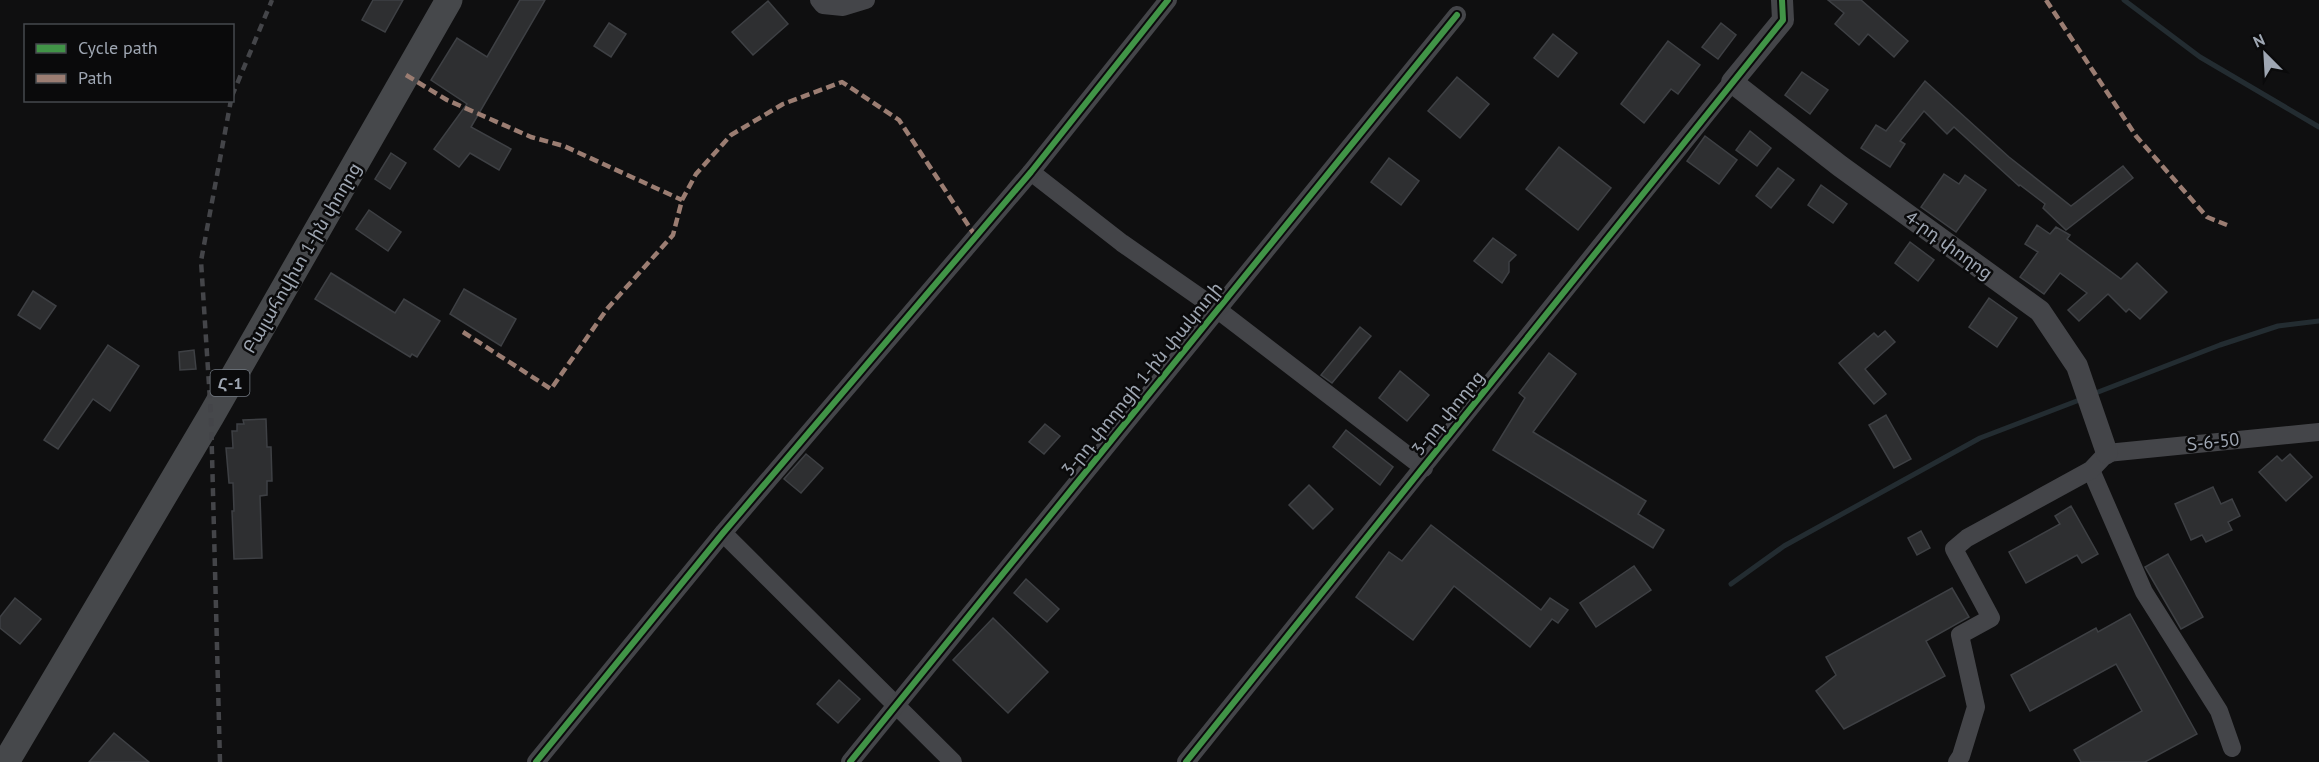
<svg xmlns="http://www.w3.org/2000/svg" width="2319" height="762" font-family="'PT Sans','Noto Sans Armenian',sans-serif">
  <rect width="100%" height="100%" fill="#0f0f10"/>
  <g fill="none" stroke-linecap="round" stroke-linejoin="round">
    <g stroke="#232c31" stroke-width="5">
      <polyline points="2124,0 2200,57 2319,127"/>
      <polyline points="2093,394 2220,345 2278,326 2319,321"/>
      <polyline points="1731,584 1784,546 1980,438 2082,399"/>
    </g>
  </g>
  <g fill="#2e2f31" stroke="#3e4044" stroke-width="1.5">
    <polygon points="373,0 403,0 385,32 362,20"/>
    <polygon points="520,0 545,0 471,127 511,149 499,170 470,153 459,167 434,149 467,104 431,80 457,38 487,57"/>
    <polygon points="1828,0 1861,0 1908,41 1894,57 1868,34 1859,45 1835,24 1844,13"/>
    <polygon points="768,1 788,24 753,55 732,32"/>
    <polygon points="609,23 626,34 611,57 594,46"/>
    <polygon points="1721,23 1736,35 1718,59 1702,47"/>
    <polygon points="1553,34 1577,53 1558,77 1534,58"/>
    <polygon points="1668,41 1700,65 1678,94 1671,89 1644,123 1621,104"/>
    <polygon points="1802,72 1828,90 1810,114 1785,95"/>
    <polygon points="1457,77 1489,104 1460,138 1428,111"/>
    <polygon points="1925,81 2009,157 2071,206 2123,166 2133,178 2066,230 2043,208 2045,204 2020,185 2019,186 1954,127 1947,134 1924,111 1900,141 1905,144 1890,167 1861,148 1876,125 1886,131"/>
    <polygon points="1750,131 1771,148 1757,166 1736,150"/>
    <polygon points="1705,136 1737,160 1719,184 1687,161"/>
    <polygon points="1559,147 1611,188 1578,230 1526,189"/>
    <polygon points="391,153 406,163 390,189 375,179"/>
    <polygon points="1389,158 1419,181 1401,205 1371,182"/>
    <polygon points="1778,168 1794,180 1771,208 1756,196"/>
    <polygon points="1944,174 1959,184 1965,175 1986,190 1956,232 1921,207"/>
    <polygon points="1821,185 1847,204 1833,223 1808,205"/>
    <polygon points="369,210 401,232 388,251 356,229"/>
    <polygon points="2037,225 2050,234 2056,227 2070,235 2067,239 2121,279 2137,263 2167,292 2140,319 2129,309 2126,312 2108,294 2079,321 2068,310 2087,293 2060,273 2044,294 2020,277 2038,252 2025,244"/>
    <polygon points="1493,238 1516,255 1509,262 1509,272 1502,283 1474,261"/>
    <polygon points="1910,242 1934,260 1918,281 1895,263"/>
    <polygon points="331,273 395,313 404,299 440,321 417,357 412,354 410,357 315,299"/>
    <polygon points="464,289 516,319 501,346 450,314"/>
    <polygon points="33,291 56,306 40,329 18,315"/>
    <polygon points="1989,298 2017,318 1997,347 1969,327"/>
    <polygon points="1360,327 1371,336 1332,383 1321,375"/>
    <polygon points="1885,331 1895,342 1865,369 1886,394 1874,404 1839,363 1874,333 1878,337"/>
    <polygon points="108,345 139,366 110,411 93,399 58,449 44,440"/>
    <polygon points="194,350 196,369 180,370 179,352"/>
    <polygon points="1549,353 1576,374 1533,432 1646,501 1638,514 1664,530 1653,548 1493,450 1525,398 1519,393"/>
    <polygon points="1400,371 1429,395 1407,421 1379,398"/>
    <polygon points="1886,415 1911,459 1894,468 1869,425"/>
    <polygon points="266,419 267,447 271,447 272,481 267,481 267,495 260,496 262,558 234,559 232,511 234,511 233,483 229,483 226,448 233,448 232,431 237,431 237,424 244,424 243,420"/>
    <polygon points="1045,424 1060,436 1044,454 1029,442"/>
    <polygon points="1346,430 1393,467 1380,485 1333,447"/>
    <polygon points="806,454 823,468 801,493 784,479"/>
    <polygon points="2290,454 2312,477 2286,501 2259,472 2277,456 2282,461"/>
    <polygon points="1309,485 1333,509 1313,529 1289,505"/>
    <polygon points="2213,487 2221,504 2232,499 2240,516 2228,522 2232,530 2206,542 2202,535 2191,540 2175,504"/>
    <polygon points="2071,506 2098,554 2082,563 2077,555 2026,583 2009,552 2060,524 2055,516"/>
    <polygon points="1431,525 1541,610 1550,598 1568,610 1558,623 1552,619 1530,647 1454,586 1413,640 1356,597 1389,552 1402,561"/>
    <polygon points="1921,531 1930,548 1917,555 1908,538"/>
    <polygon points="2168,554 2203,617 2181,629 2145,567"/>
    <polygon points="1634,566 1651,590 1596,627 1580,603"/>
    <polygon points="1026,579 1059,609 1047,622 1014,593"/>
    <polygon points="1952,588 1969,617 1926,641 1945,676 1844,729 1816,691 1836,675 1826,657"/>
    <polygon points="15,598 41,619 20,644 0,628 0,617"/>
    <polygon points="2130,614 2197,734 2145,762 2081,762 2074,750 2142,711 2116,664 2030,711 2011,675 2096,628 2098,632"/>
    <polygon points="993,618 1048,672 1008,713 953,660"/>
    <polygon points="839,680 860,699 838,723 817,704"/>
    <polygon points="114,733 149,762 89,762"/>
  </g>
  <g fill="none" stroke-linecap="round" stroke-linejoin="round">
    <g stroke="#444549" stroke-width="18">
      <polyline points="819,0 823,5 843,7 866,0"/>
      <polyline points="1031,172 1122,243 1218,310 1424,468"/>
      <polyline points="2091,470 2144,592 2219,711 2232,748"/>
      <polyline points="723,533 953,762"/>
      <polyline points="536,762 723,533 1031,172 1168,0"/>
      <polyline points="850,762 1457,15"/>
      <polyline points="1186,762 1732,82"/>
      <polyline points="1957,762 1961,756 1976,707 1960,635 1991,618 1954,549 1967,538 2091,470 2107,453 2319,432"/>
    </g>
    <polyline stroke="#444549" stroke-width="22" points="1782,0 1783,20 1732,82 1840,166 2040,311 2077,366 2107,453"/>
    <polyline stroke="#46484b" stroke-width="27" points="6,762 211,416 449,0"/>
    <g stroke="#444549" stroke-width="4.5" stroke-dasharray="8 6" stroke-linecap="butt">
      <polyline points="232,96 272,0"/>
      <polyline points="220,762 211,416 201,261 231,100"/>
    </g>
    <g stroke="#9b7d72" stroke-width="4.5" stroke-dasharray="9 4.5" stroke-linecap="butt">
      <polyline points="2046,0 2136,136 2207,217 2227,225"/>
      <polyline points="406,75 447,100 531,137 564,146 682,200"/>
      <polyline points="463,332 551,389 607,309 673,235 682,200 696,174 731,135 783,104 842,82 899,120 976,237"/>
    </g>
    <g stroke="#0a0a0b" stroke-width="10">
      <g id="cycleway">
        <polyline points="536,762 723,533 1031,172 1168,0"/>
        <polyline points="850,762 1457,15"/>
        <polyline points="1186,762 1783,20 1782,0"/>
      </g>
    </g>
    <use href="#cycleway" stroke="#419447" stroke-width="6"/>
  </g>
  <g text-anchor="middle" stroke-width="5" stroke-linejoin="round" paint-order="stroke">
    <rect fill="#0a0a0b" stroke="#727881" stroke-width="1.5" x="210.5" y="370" width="39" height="26" rx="4.5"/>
    <g font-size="16" font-weight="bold" fill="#9fa7b3">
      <text x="230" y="389">Հ-1</text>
    </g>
    <g font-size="18" fill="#9fa7b3" stroke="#0a0a0b">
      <text transform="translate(1949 245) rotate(36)" y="6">4-րդ փողոց</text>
      <text transform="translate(302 258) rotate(-60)" y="6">Բալահովիտ 1-ին փողոց</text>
      <text transform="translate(1142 379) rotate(-51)" y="6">3-րդ փողոցի 1-ին փակուղի</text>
      <text transform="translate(1448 413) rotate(-51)" y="6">3-րդ փողոց</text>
      <text transform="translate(2213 442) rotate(-6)" y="6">Տ-6-50</text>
    </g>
  </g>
  <rect x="24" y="24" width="210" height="78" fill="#0a0a0b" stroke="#46494e" stroke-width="1.5"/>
  <rect x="36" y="44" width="30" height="9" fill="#419447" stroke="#46494e" stroke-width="1.5"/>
  <text x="78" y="54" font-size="18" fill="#9fa7b3">Cycle path</text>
  <rect x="36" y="74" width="30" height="9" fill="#9b7d72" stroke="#46494e" stroke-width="1.5"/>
  <text x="78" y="84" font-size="18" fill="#9fa7b3">Path</text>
  <g transform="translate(2265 54) rotate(336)" stroke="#0a0a0b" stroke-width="4.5" paint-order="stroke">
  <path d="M0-4.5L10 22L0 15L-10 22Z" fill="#9fa7b3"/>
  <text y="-9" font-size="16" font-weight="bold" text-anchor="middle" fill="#9fa7b3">N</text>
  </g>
</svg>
